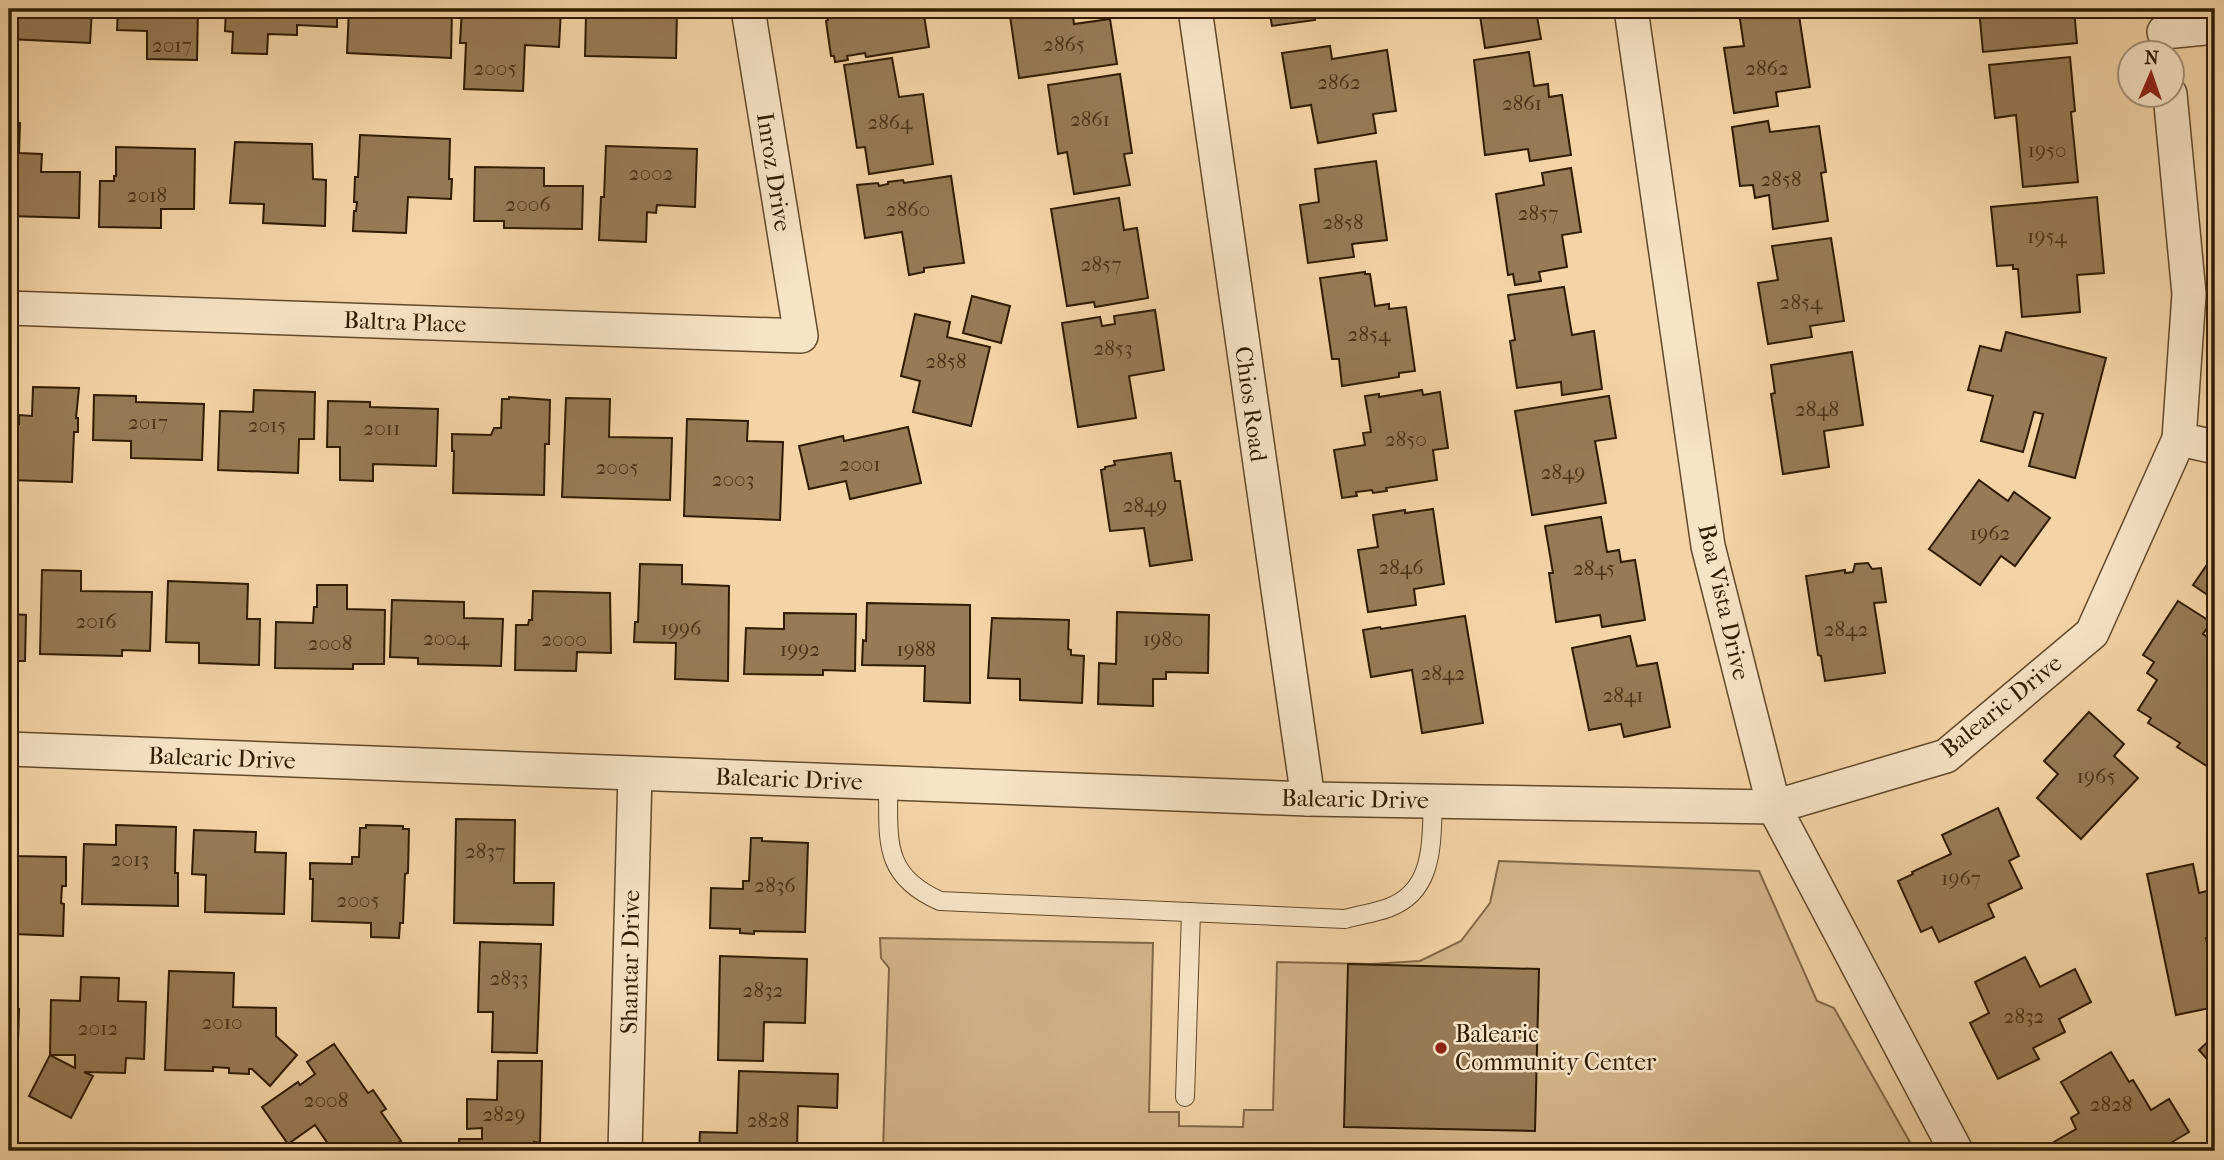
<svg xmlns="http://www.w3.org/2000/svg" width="2224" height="1160" font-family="'IM FELL French Canon',serif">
  <rect width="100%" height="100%" fill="#f3d4a6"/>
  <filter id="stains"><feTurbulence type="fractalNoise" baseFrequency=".00286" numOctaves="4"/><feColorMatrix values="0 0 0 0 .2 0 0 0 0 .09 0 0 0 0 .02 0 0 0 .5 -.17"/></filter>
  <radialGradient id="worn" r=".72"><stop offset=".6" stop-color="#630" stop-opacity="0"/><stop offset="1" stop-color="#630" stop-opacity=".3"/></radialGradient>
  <polygon fill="#d2b58a" stroke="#826845" stroke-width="2" points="1499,861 1759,871 1817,1001 1834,1008 1915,1151 883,1151 889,968 881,958 880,938 1153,943 1149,1112 1179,1112 1179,1126 1243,1127 1244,1110 1273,1110 1277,962 1371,964 1420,961 1461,941 1490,903"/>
  <g fill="#967b56" stroke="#311b00" stroke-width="2">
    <polygon points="9,9 92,9 90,43 9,39"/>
    <polygon points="118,9 198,9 197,60 147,59 147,31 117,30"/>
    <polygon points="226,9 337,9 337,27 297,25 297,35 268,34 267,54 232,53 233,32 225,31"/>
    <polygon points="349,9 452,9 451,58 347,53"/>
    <polygon points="462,9 561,9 559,47 525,45 523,91 464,89 466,43 460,43"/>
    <polygon points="583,9 677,9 676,58 585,56 586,15 583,15"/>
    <polygon points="856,9 923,9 929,47 866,57 865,53 847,56 848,60 835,62 834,56 831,56 826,21 828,20 827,14"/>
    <polygon points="1009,9 1072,9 1074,24 1110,19 1117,64 1019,78"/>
    <polygon points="1269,9 1365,9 1314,17 1315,20 1272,26"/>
    <polygon points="1479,9 1542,9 1542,11 1536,11 1541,39 1485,48"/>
    <polygon points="1764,9 1798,9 1810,87 1776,92 1778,106 1734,113 1724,48 1744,46 1739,13"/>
    <polygon points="1979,9 2074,9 2077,43 1983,52"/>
    <polygon points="1330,46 1332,59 1387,50 1396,111 1373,114 1376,133 1318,143 1311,105 1291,108 1282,53"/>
    <polygon points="1529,52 1534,86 1548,84 1549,97 1562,95 1571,155 1530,161 1528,149 1485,155 1474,60"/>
    <polygon points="2070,57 2075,111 2071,112 2078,182 2023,187 2016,115 1995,118 1989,65"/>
    <polygon points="892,58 899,97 923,94 933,164 869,174 865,147 857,148 844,65"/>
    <polygon points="1120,74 1132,153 1124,154 1130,185 1074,194 1067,152 1058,154 1048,85"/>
    <polygon points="1768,121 1770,132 1819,126 1826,172 1821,173 1828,221 1773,229 1769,195 1755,198 1753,185 1740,186 1732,127"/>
    <polygon points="9,122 20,123 19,153 42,154 41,172 80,172 79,218 9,216"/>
    <polygon points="360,135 450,139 449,179 452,179 451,199 408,197 406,233 353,231 354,211 356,211 357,202 354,202 355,177 358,177"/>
    <polygon points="235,142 312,144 313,179 326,180 325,226 263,223 264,204 230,203"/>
    <polygon points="606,146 697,149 695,207 657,205 656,213 647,212 646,242 599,240 601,197 604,197"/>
    <polygon points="116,147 195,149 194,209 161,209 161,228 99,227 100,181 114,181 114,176 116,176"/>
    <polygon points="1376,161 1387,240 1352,244 1354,257 1308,263 1300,205 1319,202 1315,169"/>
    <polygon points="475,167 544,168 544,186 583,186 582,229 504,228 504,221 474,221"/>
    <polygon points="1571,168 1581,232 1562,235 1567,267 1539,272 1541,281 1515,285 1513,274 1508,275 1496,194 1544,185 1542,173"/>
    <polygon points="951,176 964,263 924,268 924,272 909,275 902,232 865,238 857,185 878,183 879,186 888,184 888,182 903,180 904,183"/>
    <polygon points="2097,197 2104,273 2077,275 2080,312 2022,317 2018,269 2013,269 2013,265 1997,266 1991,207"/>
    <polygon points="1119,198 1124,230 1137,228 1148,298 1095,307 1094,302 1067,306 1051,209"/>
    <polygon points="1831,238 1844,321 1810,326 1812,337 1768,344 1758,283 1778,280 1772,246"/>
    <polygon points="1365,272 1365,274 1370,274 1375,306 1389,304 1389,309 1406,307 1415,371 1399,373 1399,377 1342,386 1339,359 1332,359 1320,278"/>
    <polygon points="1564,287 1572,335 1594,331 1602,389 1562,395 1561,382 1517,388 1510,341 1515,340 1508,295"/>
    <polygon points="972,296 1010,306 1001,343 963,333"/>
    <polygon points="1155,310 1164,370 1129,376 1136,418 1078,427 1062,323 1100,317 1102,326 1115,324 1114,316"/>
    <polygon points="915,314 950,322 947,337 990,347 971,426 913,412 920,381 901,376"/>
    <polygon points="2006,332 2106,358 2075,478 2029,466 2043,414 2034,412 2023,452 1981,441 1993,396 1968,390 1980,346 2001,351"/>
    <polygon points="1852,352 1863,425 1824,431 1829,467 1783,474 1771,394 1775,393 1771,365"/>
    <polygon points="33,387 79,388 76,418 78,418 78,432 74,432 72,482 9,480 9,424 19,424 19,415 32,416"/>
    <polygon points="254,390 315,392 314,439 299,439 298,473 218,470 220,411 253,412"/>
    <polygon points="1422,390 1423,395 1440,392 1448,448 1433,450 1437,480 1386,488 1387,491 1373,493 1372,490 1356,492 1357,496 1342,498 1334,450 1365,445 1363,433 1371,432 1365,396 1379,394 1379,397"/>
    <polygon points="94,395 136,396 136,402 204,404 202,460 131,458 131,441 93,440"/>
    <polygon points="1609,396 1616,438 1595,441 1606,503 1532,515 1515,411"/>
    <polygon points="509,397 550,400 549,444 545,444 544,495 453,493 454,451 452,451 452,434 491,435 494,428 501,428 502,399 509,399"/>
    <polygon points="566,398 610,399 609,437 672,438 670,500 562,497"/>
    <polygon points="328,401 370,402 370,407 438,409 436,466 373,464 373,481 340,480 340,447 327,447"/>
    <polygon points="687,419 748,421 747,441 783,442 780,520 684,516"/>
    <polygon points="908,427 921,483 850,499 846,481 809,489 799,446 843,436 844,441"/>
    <polygon points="1171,453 1175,481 1180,481 1192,560 1150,566 1144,528 1110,531 1101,470 1105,469 1105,467 1115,465 1114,461"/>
    <polygon points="1979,480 2008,501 2014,492 2050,518 2015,566 2001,556 1980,585 1929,549"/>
    <polygon points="1433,509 1444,584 1414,589 1416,605 1368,612 1358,550 1378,547 1373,515 1405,510 1405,513"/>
    <polygon points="1601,517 1607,552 1619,550 1621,562 1635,560 1645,620 1602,627 1600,615 1556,622 1549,573 1553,573 1545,526"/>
    <polygon points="2215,553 2215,600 2193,585"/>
    <polygon points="1868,563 1872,569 1881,568 1886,602 1874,603 1885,673 1825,681 1821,656 1818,655 1806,576 1845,570 1845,573 1853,572 1855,564"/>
    <polygon points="640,564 682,565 682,584 729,586 728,681 675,679 676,643 634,642 635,622 638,622"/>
    <polygon points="42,570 81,571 81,591 152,592 150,651 122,650 122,656 40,654"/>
    <polygon points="9,581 12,581 11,610 14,610 14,614 26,615 25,661 9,661"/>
    <polygon points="168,581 248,584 247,619 260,619 259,665 199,663 199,643 166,642"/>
    <polygon points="317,585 347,585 347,609 385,610 384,664 353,664 353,669 275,668 276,622 313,623 314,607 317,607"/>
    <polygon points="533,591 610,593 611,653 577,652 576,671 515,670 516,625 528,625 529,620 532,620"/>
    <polygon points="392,600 464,602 464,618 503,619 501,666 418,664 418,658 390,657"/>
    <polygon points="2178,601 2211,622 2203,634 2215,642 2215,765 2213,770 2177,747 2180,743 2148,723 2151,718 2138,710 2157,680 2147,673 2154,662 2143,655"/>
    <polygon points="867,603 970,605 970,703 924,701 925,666 862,665 863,640 866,641"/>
    <polygon points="1117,612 1209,615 1208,673 1166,672 1166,679 1153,679 1153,706 1098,704 1099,663 1116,664"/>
    <polygon points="784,613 856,614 855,671 823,670 823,675 744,674 746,628 784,629"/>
    <polygon points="1465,616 1483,723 1422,733 1412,670 1371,677 1363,630 1380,627 1381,629"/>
    <polygon points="992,618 1069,620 1068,649 1071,650 1071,655 1084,656 1082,703 1020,700 1020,679 988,678"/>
    <polygon points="1630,636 1637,666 1657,663 1670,727 1624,737 1621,724 1589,730 1572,648"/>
    <polygon points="2089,712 2124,744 2114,756 2138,778 2081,839 2037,798 2058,774 2044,761"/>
    <polygon points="1998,808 2019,856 2009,861 2022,888 1988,904 1994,917 1939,942 1932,927 1921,932 1898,881 1913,874 1912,872 1951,854 1942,835"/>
    <polygon points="456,819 515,820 514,883 554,883 553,925 454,923"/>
    <polygon points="9,820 16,820 15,856 66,857 66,886 62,886 61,903 64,904 63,936 14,934 14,915 9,915"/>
    <polygon points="116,825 176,827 175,873 178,873 178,906 82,904 84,844 116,845"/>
    <polygon points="366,825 403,826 403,829 409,829 408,873 405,874 403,923 400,923 399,938 371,937 371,923 312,921 313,879 310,879 310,863 352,864 352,857 359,857 360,828 366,828"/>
    <polygon points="194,830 256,832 255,852 286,853 284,914 205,912 206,875 192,874"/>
    <polygon points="751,838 762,838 762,841 808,843 805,932 754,931 754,934 740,933 740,929 710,928 711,888 743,889 743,881 749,881"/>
    <polygon points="2193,864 2199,893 2215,889 2212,871 2215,870 2215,936 2206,938 2215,983 2215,1007 2176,1015 2147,874"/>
    <polygon points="480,942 541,944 537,1053 492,1052 493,1012 478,1012"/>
    <polygon points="720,956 807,959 805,1023 764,1022 763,1061 718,1060"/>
    <polygon points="2025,957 2040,987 2075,969 2091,1002 2059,1019 2065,1032 2033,1048 2039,1059 1998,1079 1970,1023 1989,1013 1975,982"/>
    <polygon points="1348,964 1539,969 1535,1131 1344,1127"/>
    <polygon points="169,971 234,973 233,1007 276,1008 276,1036 297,1055 270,1086 252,1069 249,1069 249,1074 229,1073 229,1068 213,1067 213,1071 165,1070"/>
    <polygon points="81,977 119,978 118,1001 146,1002 144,1059 126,1058 125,1073 84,1072 93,1076 71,1118 29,1096 50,1055 75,1068 75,1055 50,1055 51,1000 80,1001"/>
    <polygon points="9,1009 19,1009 16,1105 9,1105"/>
    <polygon points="2215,1035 2215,1068 2199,1050"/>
    <polygon points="334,1044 368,1093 373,1090 386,1109 381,1112 401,1141 385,1151 333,1151 315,1125 288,1144 262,1107 298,1082 300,1085 315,1074 307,1062"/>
    <polygon points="2111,1052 2129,1082 2133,1080 2151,1110 2169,1099 2189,1132 2157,1151 2050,1151 2047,1146 2076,1129 2071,1118 2079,1113 2061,1082"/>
    <polygon points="498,1061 542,1061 540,1143 534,1142 534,1151 459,1151 459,1139 482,1139 482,1128 467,1129 467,1099 497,1100"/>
    <polygon points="739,1071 838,1074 837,1108 798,1106 797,1151 699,1151 700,1132 737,1133"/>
  </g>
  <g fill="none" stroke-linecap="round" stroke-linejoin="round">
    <g stroke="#62492a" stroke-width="20">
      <g id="service">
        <path d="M 888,783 C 889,839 881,875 940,901 L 1345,919 C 1359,915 1374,913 1388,908 C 1435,891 1431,842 1433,801"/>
        <polyline points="1185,1097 1191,912"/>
      </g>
    </g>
    <g stroke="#62492a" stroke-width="36">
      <g id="minor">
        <polyline points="1195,9 1308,799"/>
        <polyline points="1631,9 1708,546 1774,807 1956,1151"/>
        <polyline points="2164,32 2215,27"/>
        <polyline points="9,308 801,336 748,9"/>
        <polyline points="2179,439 2215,447"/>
        <polyline points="9,749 1308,799 1774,807 1946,756 2092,633 2179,439 2189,294 2170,94"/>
        <polyline points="625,1151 635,774"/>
      </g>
    </g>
    <use href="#service" stroke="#f7e3c5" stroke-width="18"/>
    <use href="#minor" stroke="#f7e3c5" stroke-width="33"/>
  </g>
  <circle fill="#8f2418" stroke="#f7e3c5" stroke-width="2.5" cx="1441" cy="1048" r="7"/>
  <g text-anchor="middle" stroke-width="5" stroke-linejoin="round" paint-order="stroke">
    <g font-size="21" fill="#4a3316">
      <text x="1064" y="51">2865</text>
      <text x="172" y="52">2017</text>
      <text x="495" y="75">2005</text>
      <text x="1767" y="75">2862</text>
      <text x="1339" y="89">2862</text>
      <text x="1522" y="110">2861</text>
      <text x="1090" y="126">2861</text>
      <text x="890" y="129">2864</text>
      <text x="2047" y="157">1950</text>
      <text x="651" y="180">2002</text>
      <text x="1781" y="186">2858</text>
      <text x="147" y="202">2018</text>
      <text x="528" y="211">2006</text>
      <text x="908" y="216">2860</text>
      <text x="1538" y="220">2857</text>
      <text x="1343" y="229">2858</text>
      <text x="2047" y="243">1954</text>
      <text x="1101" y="271">2857</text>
      <text x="1801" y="309">2854</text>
      <text x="1369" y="341">2854</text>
      <text x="1113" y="355">2853</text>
      <text x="946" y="368">2858</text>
      <text x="1817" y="416">2848</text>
      <text x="148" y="429">2017</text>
      <text x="267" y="432">2015</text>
      <text x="382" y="435">2011</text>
      <text x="1406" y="446">2850</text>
      <text x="860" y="471">2001</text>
      <text x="617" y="474">2005</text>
      <text x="1563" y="479">2849</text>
      <text x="733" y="486">2003</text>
      <text x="1145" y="512">2849</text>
      <text x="1990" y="540">1962</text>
      <text x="1401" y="574">2846</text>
      <text x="1594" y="575">2845</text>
      <text x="96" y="628">2016</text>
      <text x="681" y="635">1996</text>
      <text x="1846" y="636">2842</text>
      <text x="446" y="645">2004</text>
      <text x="564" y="646">2000</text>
      <text x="1163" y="646">1980</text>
      <text x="330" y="650">2008</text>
      <text x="800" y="656">1992</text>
      <text x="916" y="656">1988</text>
      <text x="1443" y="680">2842</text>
      <text x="1623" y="702">2841</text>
      <text x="2096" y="783">1965</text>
      <text x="485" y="858">2837</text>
      <text x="130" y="866">2013</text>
      <text x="1961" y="885">1967</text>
      <text x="775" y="892">2836</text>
      <text x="358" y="907">2005</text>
      <text x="509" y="985">2833</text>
      <text x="763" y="997">2832</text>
      <text x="2024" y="1023">2832</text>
      <text x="222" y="1029">2010</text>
      <text x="98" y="1035">2012</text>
      <text x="326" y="1107">2008</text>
      <text x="2111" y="1111">2828</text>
      <text x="504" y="1121">2829</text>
      <text x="768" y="1127">2828</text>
    </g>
    <g font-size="24" fill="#311b00" stroke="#f7e3c5">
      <text transform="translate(774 172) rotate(81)" y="8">Inroz Drive</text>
      <text transform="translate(405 322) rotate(2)" y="8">Baltra Place</text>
      <text transform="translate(1251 404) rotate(82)" y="8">Chios Road</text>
      <text transform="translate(1724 602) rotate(77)" y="8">Boa Vista Drive</text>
      <text transform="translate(2001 706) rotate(-39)" y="8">Balearic Drive</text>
      <text transform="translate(222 758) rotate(2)" y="8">Balearic Drive</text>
      <text transform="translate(789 779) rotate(2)" y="8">Balearic Drive</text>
      <text transform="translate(1355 799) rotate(1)" y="8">Balearic Drive</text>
      <text transform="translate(630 962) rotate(-89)" y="8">Shantar Drive</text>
    </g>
    <g font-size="24" fill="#311b00" stroke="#f7e3c5" text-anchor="start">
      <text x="1455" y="1042">Balearic<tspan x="1455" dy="28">Community Center</tspan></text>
    </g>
  </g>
  <rect width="2224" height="1160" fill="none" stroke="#f3d4a6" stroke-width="35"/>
  <rect x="10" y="10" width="2203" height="1139" fill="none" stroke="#311b00" stroke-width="3.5"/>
  <rect x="18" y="18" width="2189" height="1125" fill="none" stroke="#311b00" stroke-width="2"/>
  <g transform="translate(2151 74) rotate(2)"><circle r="33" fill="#f7e3c5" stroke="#a89376" stroke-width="2"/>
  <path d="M0-5L12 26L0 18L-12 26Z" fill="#8f2418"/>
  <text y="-10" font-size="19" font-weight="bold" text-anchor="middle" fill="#311b00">N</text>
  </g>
  <rect width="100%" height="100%" filter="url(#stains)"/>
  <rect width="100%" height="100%" fill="url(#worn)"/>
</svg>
